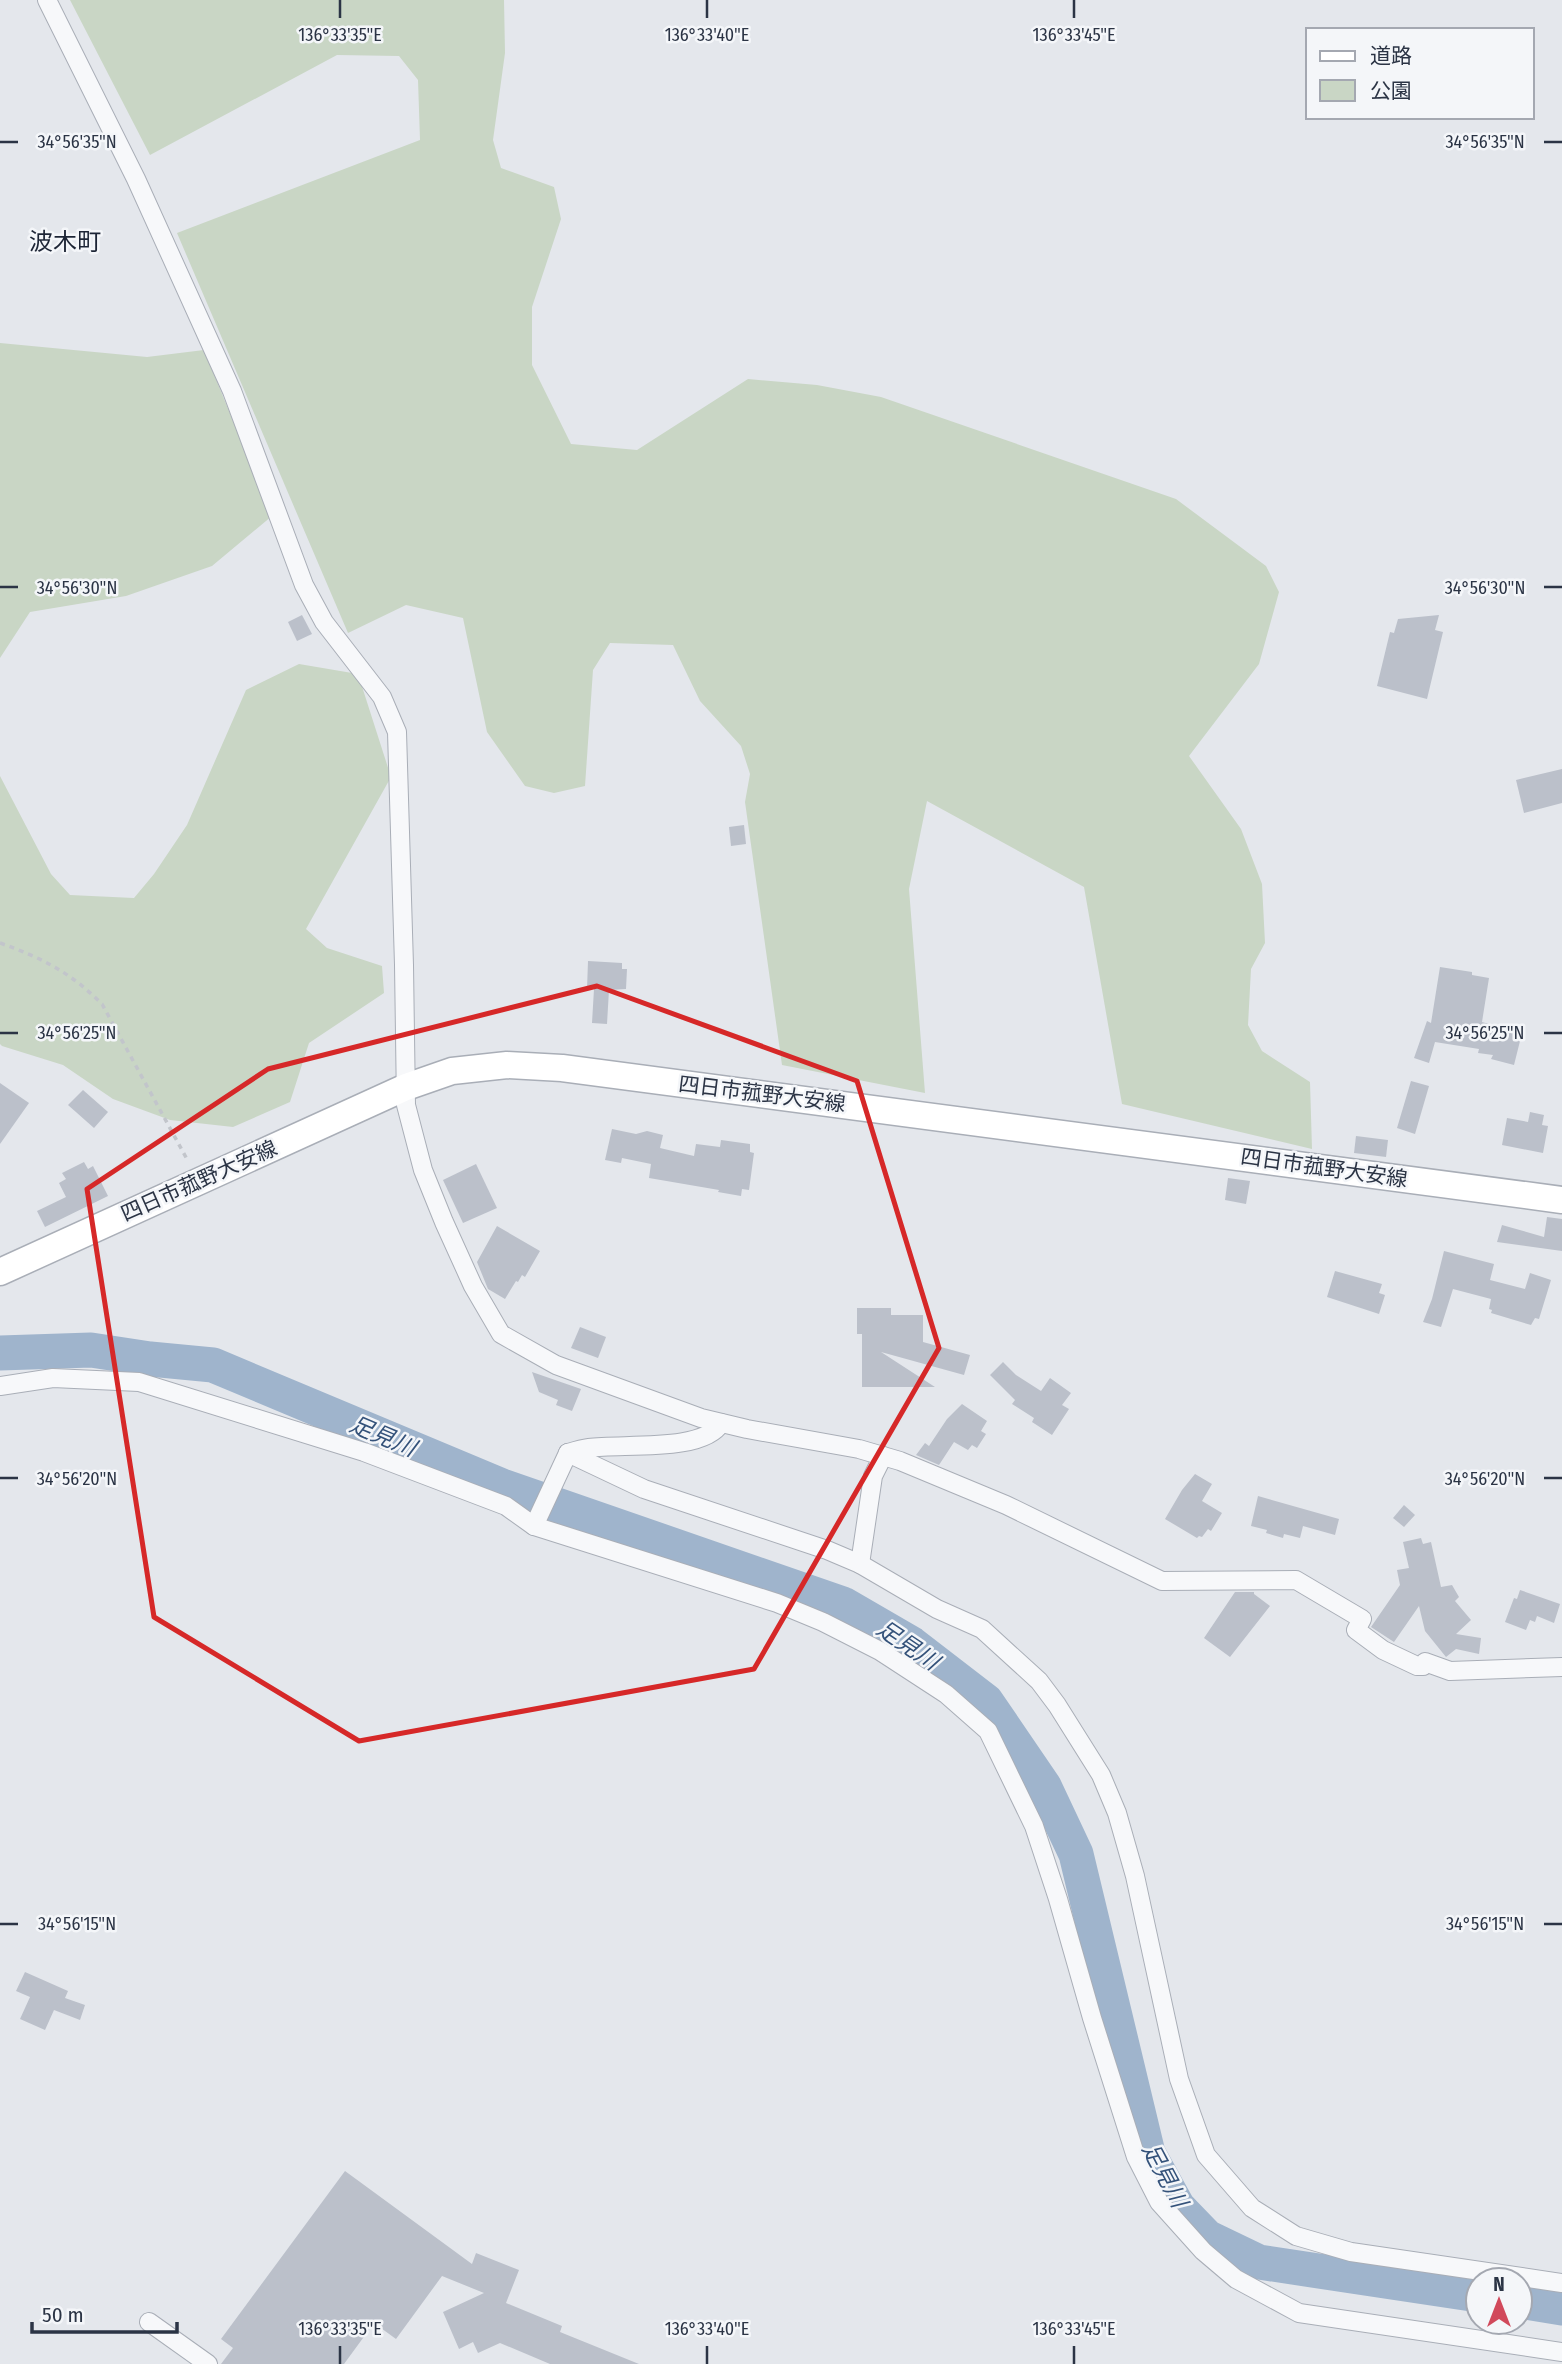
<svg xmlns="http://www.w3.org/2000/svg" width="1562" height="2364" font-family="'Fira Sans Condensed','Noto Sans JP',sans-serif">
  <rect width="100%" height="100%" fill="#e4e7ec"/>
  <g fill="#c9d6c5">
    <polygon points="70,0 504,0 505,53 493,140 501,168 554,187 561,219 532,307 532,365 571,444 637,450 748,379 817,385 881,397 1176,499 1266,566 1279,592 1259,664 1189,756 1241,829 1262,884 1265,943 1251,969 1248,1025 1262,1051 1310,1082 1312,1149 1122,1104 1084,887 927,801 909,889 925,1093 782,1065 745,802 750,774 741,746 700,701 673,645 610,643 593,670 585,786 554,793 525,786 487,732 463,618 406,605 348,633 177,233 420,140 418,80 399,56 337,55 150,155"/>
    <polygon points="0,343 147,357 204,350 272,516 212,566 126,596 30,612 0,658"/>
    <polygon points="299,664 358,674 391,777 306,929 327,948 382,966 384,993 309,1043 290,1102 233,1127 170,1120 113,1099 63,1065 2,1046 0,1044 0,776 51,874 70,895 134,898 154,874 187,825 246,690"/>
  </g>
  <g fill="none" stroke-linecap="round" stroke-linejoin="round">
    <g stroke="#9fb4cc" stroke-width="35">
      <polyline points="0,1353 91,1350 150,1359 213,1365 502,1486 843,1604 912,1644 986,1701 1044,1786 1076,1854 1148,2153 1178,2207 1207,2237 1259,2262 1478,2295"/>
      <polyline points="1520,2301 1562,2308"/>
    </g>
  </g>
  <g fill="#bbc0ca">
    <polygon points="302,615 312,634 297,641 288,622"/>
    <polygon points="1439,615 1435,630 1443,632 1427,699 1377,686 1390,632 1394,633 1398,619"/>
    <polygon points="1562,769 1562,803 1524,813 1516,780"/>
    <polygon points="744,825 746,844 731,846 729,827"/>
    <polygon points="588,961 622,963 622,969 627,969 626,989 609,990 607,1024 592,1023 594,989 587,989"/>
    <polygon points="1440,967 1472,972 1472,975 1489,978 1482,1022 1522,1033 1514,1065 1491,1059 1493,1055 1478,1053 1479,1049 1435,1042 1429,1063 1414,1058 1427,1021 1431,1023"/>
    <polygon points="1411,1081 1429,1086 1415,1134 1397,1128"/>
    <polygon points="0,1083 29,1103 0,1144"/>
    <polygon points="83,1090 108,1112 94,1128 68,1105"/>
    <polygon points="1530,1112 1544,1115 1542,1125 1548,1126 1543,1153 1502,1145 1507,1118 1528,1122"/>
    <polygon points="612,1129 636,1134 647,1131 663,1135 660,1148 694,1156 696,1144 720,1147 721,1140 750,1144 750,1152 754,1153 749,1190 742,1189 741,1196 718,1192 719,1190 649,1178 651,1164 622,1158 621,1163 605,1160"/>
    <polygon points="1356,1136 1388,1140 1386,1157 1354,1153"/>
    <polygon points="84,1162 88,1169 93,1166 108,1196 45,1227 37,1211 66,1197 59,1183 66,1179 62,1173"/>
    <polygon points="476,1164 497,1208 463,1223 443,1180"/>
    <polygon points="1228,1178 1250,1181 1246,1204 1225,1200"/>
    <polygon points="1547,1217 1562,1219 1562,1251 1497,1242 1502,1225 1544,1237"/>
    <polygon points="497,1226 540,1251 525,1277 522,1275 518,1282 516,1281 505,1299 488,1289 477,1262"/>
    <polygon points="1444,1251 1494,1264 1490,1280 1525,1289 1530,1273 1551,1280 1539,1319 1535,1318 1531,1325 1491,1313 1492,1310 1489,1309 1491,1299 1453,1289 1441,1327 1423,1322 1432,1299"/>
    <polygon points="1335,1271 1382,1284 1379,1293 1385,1295 1379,1314 1327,1297"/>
    <polygon points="857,1308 891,1308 891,1315 923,1315 923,1342 970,1355 964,1375 881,1352 935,1387 862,1387 862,1334 857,1334"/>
    <polygon points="580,1327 606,1337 598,1358 571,1348"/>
    <polygon points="1003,1362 1016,1375 1041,1391 1050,1378 1071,1393 1062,1405 1069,1409 1052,1435 1032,1422 1034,1418 1012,1404 1015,1400 990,1375"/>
    <polygon points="532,1372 581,1389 572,1411 556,1405 558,1400 539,1392"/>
    <polygon points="962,1404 987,1421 981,1431 986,1434 977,1448 972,1445 968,1450 954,1442 939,1465 916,1455 925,1443 929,1446 947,1419"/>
    <polygon points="1195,1474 1212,1484 1202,1501 1222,1513 1211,1531 1208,1529 1202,1537 1199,1536 1197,1538 1165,1519 1182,1490"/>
    <polygon points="1258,1496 1339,1519 1335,1535 1303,1526 1300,1538 1284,1534 1283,1538 1266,1533 1267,1530 1251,1526"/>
    <polygon points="1404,1505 1415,1515 1404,1527 1393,1518"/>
    <polygon points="1421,1538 1423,1544 1431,1542 1441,1587 1452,1585 1459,1597 1455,1601 1471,1620 1456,1634 1481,1638 1479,1654 1456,1649 1446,1657 1425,1631 1419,1606 1394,1642 1371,1627 1400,1585 1397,1570 1409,1568 1403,1542"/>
    <polygon points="1520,1590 1560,1604 1554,1623 1537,1616 1535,1622 1530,1620 1526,1630 1505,1622 1514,1598 1517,1599"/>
    <polygon points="1235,1592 1254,1592 1254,1594 1270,1606 1230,1657 1204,1638"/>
    <polygon points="25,1972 68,1991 65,1998 85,2005 80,2020 54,2010 45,2030 20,2019 30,1997 16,1991"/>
    <polygon points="345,2171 472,2264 476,2253 519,2270 506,2303 562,2326 560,2332 639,2364 550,2364 500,2343 478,2353 473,2342 459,2349 443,2312 484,2293 442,2276 396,2339 374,2323 344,2364 221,2364 233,2348 221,2339"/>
  </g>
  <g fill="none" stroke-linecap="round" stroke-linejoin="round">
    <g stroke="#a9aeb7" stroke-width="20">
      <g id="street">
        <polyline points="47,0 136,179 232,391 304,585 324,622 382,697 397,732 404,965 406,1105 423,1170 444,1222 473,1286 501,1334 556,1365 701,1418 747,1429 859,1449 900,1461 1006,1505 1162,1581 1296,1580 1362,1619 1356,1630 1383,1650 1417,1666 1423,1666 1425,1662 1450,1671 1562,1667"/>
        <polyline points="0,1386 53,1378 139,1382 364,1452 506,1506 534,1526 777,1603 823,1622 880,1651 946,1694 988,1731 1034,1826 1058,1899 1092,2018 1136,2157 1159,2202 1203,2251 1236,2279 1299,2313 1562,2352"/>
        <polyline points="568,1453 644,1489 827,1550 860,1564 937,1609 982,1629 1039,1681 1057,1705 1101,1775 1117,1813 1135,1876 1179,2079 1206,2155 1252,2208 1296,2236 1351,2252 1562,2283"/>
        <path d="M 568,1453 C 575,1451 582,1449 589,1448 C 621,1443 703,1453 721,1423"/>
        <polyline points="534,1526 568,1453"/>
        <polyline points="860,1564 873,1476 883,1456"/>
        <polyline points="149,2322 208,2364"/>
      </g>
    </g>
    <g stroke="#a9aeb7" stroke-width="29">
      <polyline id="secondary" points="0,1272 406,1087 452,1071 507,1065 562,1068 1562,1200"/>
    </g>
    <path stroke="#c2c5cb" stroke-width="3.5" stroke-dasharray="5 5" stroke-linecap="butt" d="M 0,943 C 42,958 70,972 102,1004 L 188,1161"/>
    <use href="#street" stroke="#f7f8fa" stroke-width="18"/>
    <use href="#secondary" stroke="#fff" stroke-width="26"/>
  </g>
  <path fill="none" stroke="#d62828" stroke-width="5" stroke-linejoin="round" d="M 597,986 L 857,1081 L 939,1348 L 754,1669 L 359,1741 L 154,1617 L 87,1189 L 268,1069 Z"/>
  <path fill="none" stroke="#2b3445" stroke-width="2.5" d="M 340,0 L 340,18M 707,0 L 707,18M 1074,0 L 1074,18M 0,142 L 18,142M 1544,142 L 1562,142M 0,587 L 18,587M 1544,587 L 1562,587M 0,1033 L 18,1033M 1544,1033 L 1562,1033M 0,1478 L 18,1478M 1544,1478 L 1562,1478M 0,1924 L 18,1924M 1544,1924 L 1562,1924M 340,2346 L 340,2364M 707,2346 L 707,2364M 1074,2346 L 1074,2364"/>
  <g text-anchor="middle" stroke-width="5" stroke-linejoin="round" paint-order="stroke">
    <g font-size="21" fill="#2b3445" stroke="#f4f6f9">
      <text transform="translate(762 1094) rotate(7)" y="7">四日市菰野大安線</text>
      <text transform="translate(1324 1168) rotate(8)" y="7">四日市菰野大安線</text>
      <text transform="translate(199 1181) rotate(-24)" y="7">四日市菰野大安線</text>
    </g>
    <g font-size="23" font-style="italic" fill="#34527a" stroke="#f4f6f9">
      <text transform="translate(383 1436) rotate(23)" y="8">足見川</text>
      <text transform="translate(908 1645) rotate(34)" y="8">足見川</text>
      <text transform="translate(1165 2175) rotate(62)" y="8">足見川</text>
    </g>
    <g font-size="24" fill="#1d2536" stroke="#f4f6f9">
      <text x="65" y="250">波木町</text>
    </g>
  </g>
  <g font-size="18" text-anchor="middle" fill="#2b3445" stroke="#f4f6f9" stroke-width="5" stroke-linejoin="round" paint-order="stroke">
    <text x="340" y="41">136°33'35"E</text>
    <text x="707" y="41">136°33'40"E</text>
    <text x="1074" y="41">136°33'45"E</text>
    <text x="77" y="148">34°56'35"N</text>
    <text x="1485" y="148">34°56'35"N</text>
    <text x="77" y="594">34°56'30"N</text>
    <text x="1485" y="594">34°56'30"N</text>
    <text x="77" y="1039">34°56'25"N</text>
    <text x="1485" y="1039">34°56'25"N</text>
    <text x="77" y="1485">34°56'20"N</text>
    <text x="1485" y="1485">34°56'20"N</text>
    <text x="77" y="1930">34°56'15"N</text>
    <text x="1485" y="1930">34°56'15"N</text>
    <text x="340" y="2335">136°33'35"E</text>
    <text x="707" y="2335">136°33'40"E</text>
    <text x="1074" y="2335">136°33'45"E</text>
  </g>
  <rect x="1306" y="28" width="228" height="91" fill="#f4f6f9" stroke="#a4a8b1" stroke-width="2"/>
  <rect x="1320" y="51" width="35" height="10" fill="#ffffff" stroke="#a4a8b1" stroke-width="2"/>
  <text x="1370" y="63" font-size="21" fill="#2b3445">道路</text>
  <rect x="1320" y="80" width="35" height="21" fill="#c9d6c5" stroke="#a4a8b1" stroke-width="2"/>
  <text x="1370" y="98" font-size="21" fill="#2b3445">公園</text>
  <g transform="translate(1499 2301)"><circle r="33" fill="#f4f6f9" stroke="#a4a8b1" stroke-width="2"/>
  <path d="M0-5L12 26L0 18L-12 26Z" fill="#d1495b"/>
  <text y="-10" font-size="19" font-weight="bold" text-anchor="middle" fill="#2b3445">N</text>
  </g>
  <path d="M32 2322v10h145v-10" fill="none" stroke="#2b3445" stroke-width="3.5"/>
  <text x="42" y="2322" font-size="21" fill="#2b3445" stroke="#f4f6f9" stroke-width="5" paint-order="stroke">50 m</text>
</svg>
